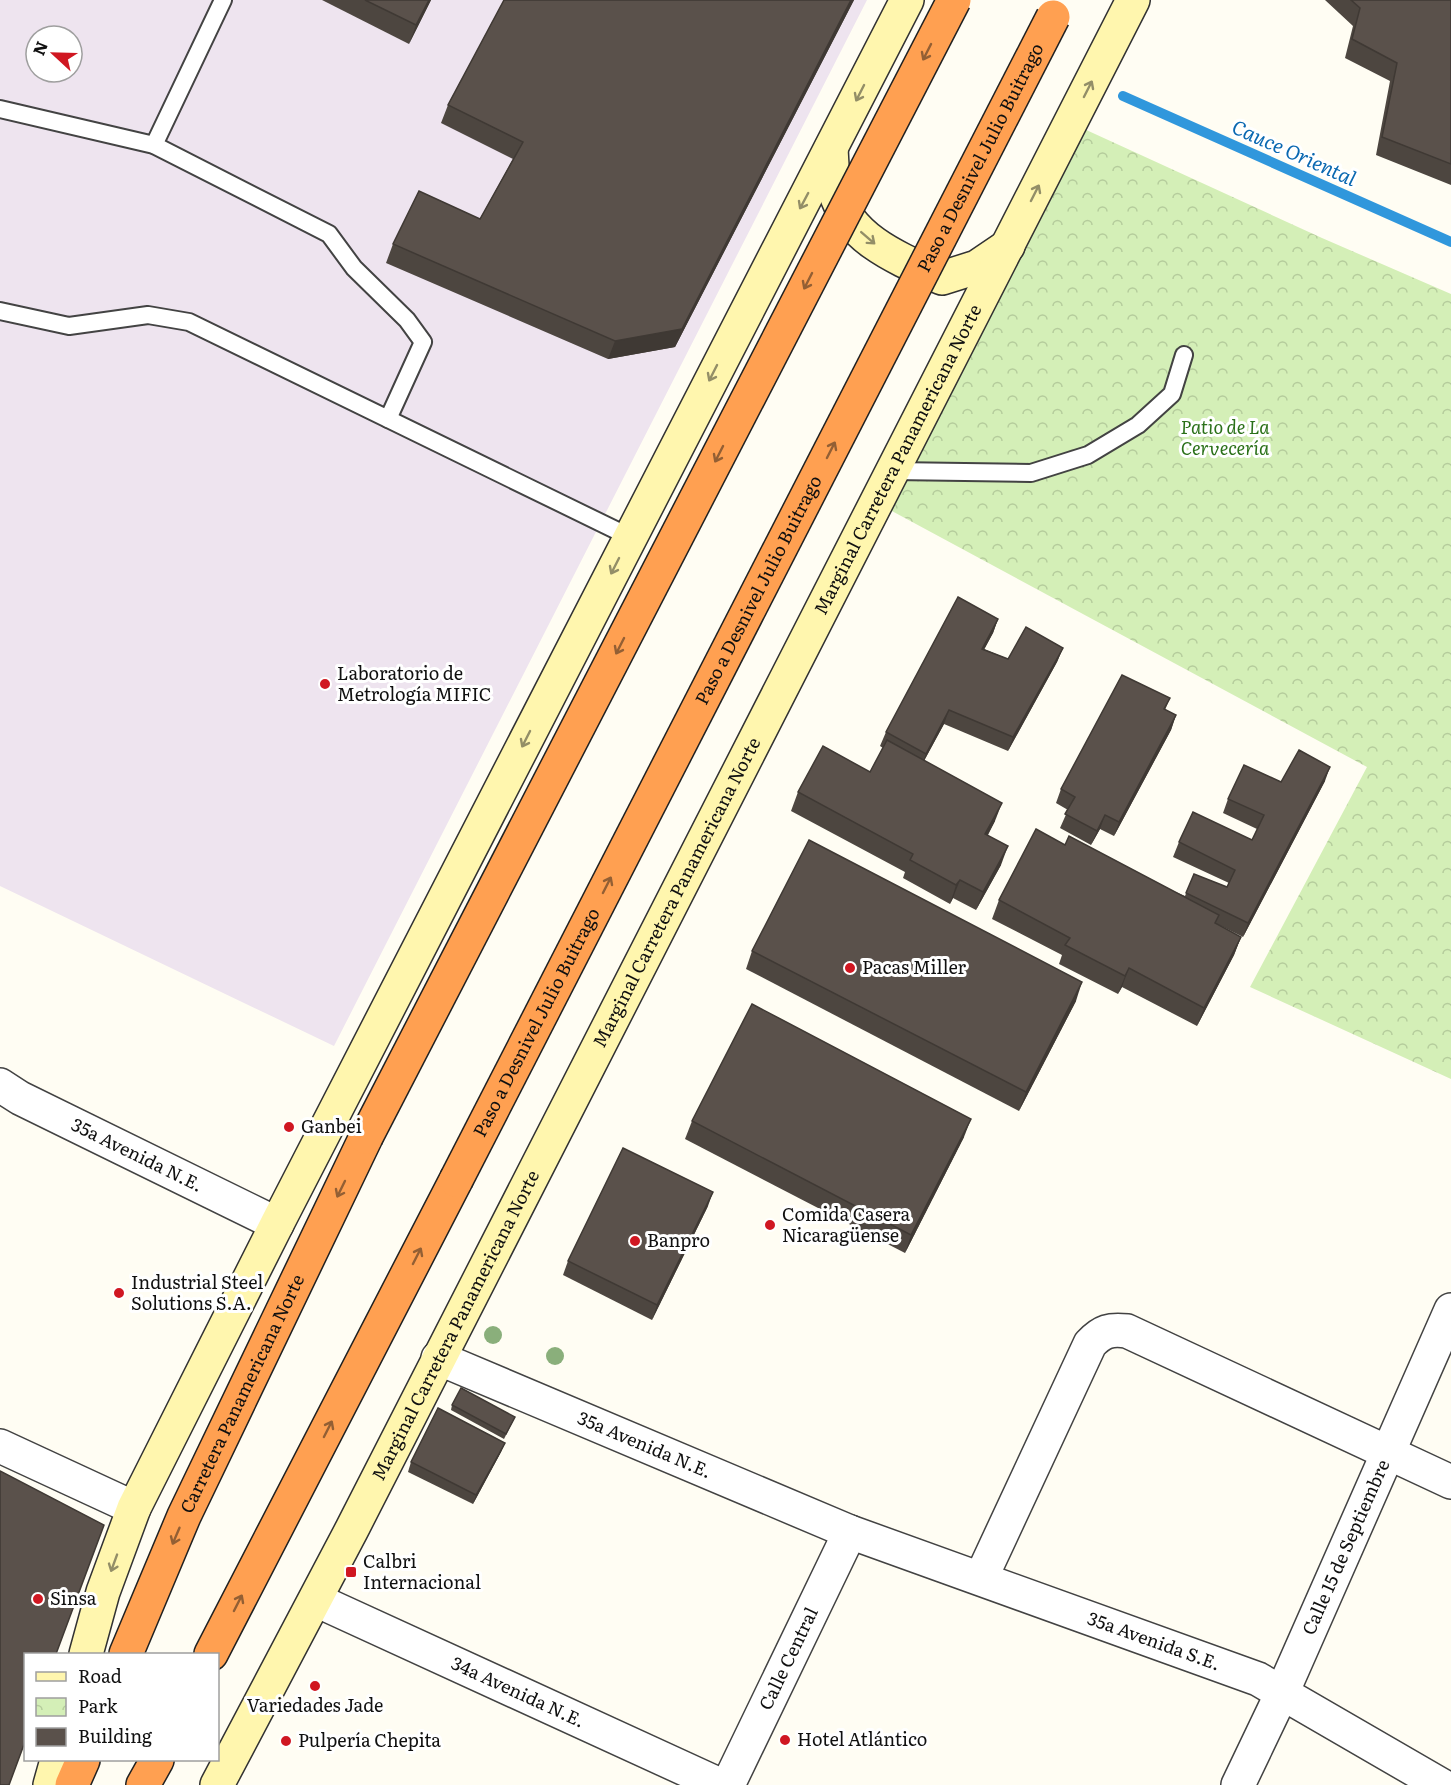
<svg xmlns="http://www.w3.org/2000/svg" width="1451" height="1785" font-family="Literata,serif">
  <defs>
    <pattern id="park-crowns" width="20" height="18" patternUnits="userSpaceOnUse" patternTransform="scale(1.5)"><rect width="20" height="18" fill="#d4efb7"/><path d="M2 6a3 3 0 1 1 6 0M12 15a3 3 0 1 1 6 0" fill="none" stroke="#b5cc9c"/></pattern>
  </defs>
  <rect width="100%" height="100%" fill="#fffdf3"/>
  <path fill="#eee4ef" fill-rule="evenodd" d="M 0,0 L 867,0 L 334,1046 L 0,886 ZM 36,36 L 72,36 L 72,72 L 36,72 Z"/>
  <polygon fill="url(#park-crowns)" points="1071,123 1322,238 1451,294 1451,1079 1250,987 1367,767 877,503"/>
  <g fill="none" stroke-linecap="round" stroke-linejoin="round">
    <polyline stroke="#3097dc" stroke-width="10" points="1123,96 1451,242"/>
    <g stroke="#434343" stroke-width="20">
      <g id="lane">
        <polyline points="0,109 154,145 329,234 354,268 407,320 423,342 388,419"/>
        <polyline points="154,145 223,0"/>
        <polyline points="0,311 69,326 148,315 189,322 630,537"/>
        <polyline points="893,471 1031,473 1088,455 1138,425 1172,394 1184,355"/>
      </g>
    </g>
    <g stroke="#434343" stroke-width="36">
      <g id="street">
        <path id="s1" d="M 0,1085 L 20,1098 L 277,1224"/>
        <path id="s2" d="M 438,1358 L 850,1532 L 1258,1679 L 1441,1785"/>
        <polyline points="0,1446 134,1508"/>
        <path d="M 981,1578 L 1090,1344 C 1102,1331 1110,1329 1127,1331 L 1451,1482"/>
        <path id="s3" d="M 316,1600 L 720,1785"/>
        <path id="s4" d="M 728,1785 L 850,1532"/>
        <path id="s5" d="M 1238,1785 L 1282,1693 L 1451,1310"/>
      </g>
    </g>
    <g stroke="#323232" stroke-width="36">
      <g id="secondary">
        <path d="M 831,149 C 832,162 832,178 835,191 C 849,240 899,259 942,278 L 977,267 L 1008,246"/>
        <polyline points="86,1654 103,1592 134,1508 277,1224 907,0"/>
        <polyline points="50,1785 57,1760"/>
        <path id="s6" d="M 217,1785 L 352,1529 L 1133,0"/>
      </g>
    </g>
    <g stroke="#212121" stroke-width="36">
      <g id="highway">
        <path id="s7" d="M 126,1654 L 184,1516 L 366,1137"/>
        <polyline points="211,1654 456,1180"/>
        <polyline points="72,1785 83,1760"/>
        <polyline points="143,1785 157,1760"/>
      </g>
    </g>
    <use href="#lane" stroke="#fff" stroke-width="16"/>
    <use href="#street" stroke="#fff" stroke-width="33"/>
    <use href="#secondary" stroke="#fff6ae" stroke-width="33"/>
    <use href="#highway" stroke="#ffa051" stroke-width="33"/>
    <g stroke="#212121" stroke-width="36" stroke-linecap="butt">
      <g id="highway-bridge">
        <polyline points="366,1137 954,0"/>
        <path id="s8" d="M 456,1180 L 1053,17"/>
      </g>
    </g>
    <use href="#highway-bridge" stroke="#ffa051" stroke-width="33"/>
  </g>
  <g fill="#8aaf7b">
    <circle cx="493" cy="1335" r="9"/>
    <circle cx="555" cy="1356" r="9"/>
  </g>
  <g fill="#4d4640">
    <polygon points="322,0 431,0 409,44"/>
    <polygon points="504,0 854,0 675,347 608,359 386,263 393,244 480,219 513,159 441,123 448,105"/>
    <polygon points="1325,0 1451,0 1451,185 1376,155 1390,81 1345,58 1353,26"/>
    <polygon points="998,619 993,633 984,649 1008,659 1063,648 1057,662 1008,751 944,724 924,761 995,821 988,835 1001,865 976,910 953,898 950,904 903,878 905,872 791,811 798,792 870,772 883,748 880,746 886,732"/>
    <polygon points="1170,698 1165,710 1176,715 1171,730 1114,836 1100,829 1091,845 1060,828 1068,810 1056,803 1061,789"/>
    <polygon points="1325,781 1243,937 1217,924 1241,937 1234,955 1197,1026 1122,987 1118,994 1059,964 1062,955 992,919 999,900 1065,845 1185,896 1194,874 1227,887 1229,883 1173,857 1179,842 1252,840 1257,829 1223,813 1228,799 1281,782"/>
    <polygon points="752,951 1076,1001 1019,1111 746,969"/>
    <polygon points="692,1121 964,1137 905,1253 685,1139"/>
    <polygon points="708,1206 652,1320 563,1275 568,1261"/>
    <polygon points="452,1405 515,1417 504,1439 451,1410"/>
    <polygon points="505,1443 501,1452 473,1504 408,1472 411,1462"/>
  </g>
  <g fill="#3f3934">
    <polygon points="429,0 431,0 409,44 416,25"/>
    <polygon points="851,0 854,0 675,347 608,359 615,341"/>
    <polygon points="998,619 993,633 977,663 982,649"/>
    <polygon points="1063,648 1057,662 1008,751 1013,737"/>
    <polygon points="949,710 944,724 920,768 926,754"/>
    <polygon points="1176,715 1171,730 1114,836 1119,822"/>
    <polygon points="1330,767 1325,781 1243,937 1248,923"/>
    <polygon points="1002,803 995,821 978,852 985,834"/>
    <polygon points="1105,815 1100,829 1091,845 1097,831"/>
    <polygon points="1008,846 1001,865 976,910 983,892"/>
    <polygon points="960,880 953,898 950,904 956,885"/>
    <polygon points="1241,937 1234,955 1197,1026 1204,1008"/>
    <polygon points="1129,968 1122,987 1118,994 1125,976"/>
    <polygon points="1082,982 1076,1001 1019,1111 1026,1092"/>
    <polygon points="971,1119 964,1137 905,1253 911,1235"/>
    <polygon points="713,1192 708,1206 652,1320 657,1305"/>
    <polygon points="505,1443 501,1452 473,1504 476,1495"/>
  </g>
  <g fill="#5a514b" stroke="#3f3934" stroke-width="1.5">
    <polygon points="365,0 429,0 416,25"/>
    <polygon points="504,0 851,0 682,329 615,341 393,244 419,191 480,219 523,142 448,105"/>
    <polygon points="1351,0 1451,0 1451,164 1382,137 1397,63 1352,39 1360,8"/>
    <polygon points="958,597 998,619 982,649 1008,659 1026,627 1063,648 1013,737 949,710 926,754 886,732"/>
    <polygon points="1122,675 1170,698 1164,709 1176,715 1119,822 1105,815 1097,831 1065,814 1075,797 1061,789"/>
    <polygon points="887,740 1002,803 985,834 1008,846 983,892 960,880 956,885 910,860 913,854 798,792 823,746 870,772"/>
    <polygon points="1299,750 1330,767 1248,923 1186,893 1194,874 1227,887 1235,870 1179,842 1193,812 1252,840 1264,815 1228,799 1244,765 1281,782"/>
    <polygon points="1036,829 1065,845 1069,836 1219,915 1215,923 1241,937 1204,1008 1129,968 1125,976 1065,945 1070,938 999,900"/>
    <polygon points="809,840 1082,982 1026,1092 752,951"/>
    <polygon points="752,1004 971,1119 911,1235 692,1121"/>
    <polygon points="623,1148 713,1192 657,1305 568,1261"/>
    <polygon points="461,1388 515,1417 506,1434 452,1405"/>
    <polygon points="438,1408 505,1443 476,1495 411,1462"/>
    <polygon points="0,1471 104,1525 56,1654 26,1654 26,1739 9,1785 0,1785"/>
  </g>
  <defs><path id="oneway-shaft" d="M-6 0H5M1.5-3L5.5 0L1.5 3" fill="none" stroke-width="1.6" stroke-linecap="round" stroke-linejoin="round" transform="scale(1.5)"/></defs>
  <g stroke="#935f34">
    <use href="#oneway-shaft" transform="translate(927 52) rotate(117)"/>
    <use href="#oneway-shaft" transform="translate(808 281) rotate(117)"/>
    <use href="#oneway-shaft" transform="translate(831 450) rotate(-63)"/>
    <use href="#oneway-shaft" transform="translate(719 454) rotate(117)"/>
    <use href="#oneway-shaft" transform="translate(620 646) rotate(117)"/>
    <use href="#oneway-shaft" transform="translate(607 885) rotate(-63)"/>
    <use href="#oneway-shaft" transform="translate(341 1189) rotate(116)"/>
    <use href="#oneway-shaft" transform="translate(417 1256) rotate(-63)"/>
    <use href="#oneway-shaft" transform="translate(328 1429) rotate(-63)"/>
    <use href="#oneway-shaft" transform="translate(176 1536) rotate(113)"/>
    <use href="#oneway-shaft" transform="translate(238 1603) rotate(-63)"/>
  </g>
  <g stroke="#938e67">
    <use href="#oneway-shaft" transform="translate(1088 89) rotate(-63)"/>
    <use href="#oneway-shaft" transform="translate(860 93) rotate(117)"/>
    <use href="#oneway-shaft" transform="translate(1035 193) rotate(-63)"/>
    <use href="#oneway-shaft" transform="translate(804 201) rotate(118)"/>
    <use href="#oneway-shaft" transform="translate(868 238) rotate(41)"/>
    <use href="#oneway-shaft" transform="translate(713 373) rotate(117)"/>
    <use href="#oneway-shaft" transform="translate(615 566) rotate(117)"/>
    <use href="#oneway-shaft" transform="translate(526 739) rotate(117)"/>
    <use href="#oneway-shaft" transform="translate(114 1563) rotate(110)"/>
  </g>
  <g fill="#d01721" stroke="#fff" stroke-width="2">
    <circle cx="325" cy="684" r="6"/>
    <circle cx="850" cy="968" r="6"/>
    <circle cx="289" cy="1127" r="6"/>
    <circle cx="770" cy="1225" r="6"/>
    <circle cx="635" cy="1241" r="6"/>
    <circle cx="119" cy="1293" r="6"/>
    <rect x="345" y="1566" width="12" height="12" rx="3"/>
    <circle cx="38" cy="1599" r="6"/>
    <circle cx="315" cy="1686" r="6"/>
    <circle cx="785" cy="1740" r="6"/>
    <circle cx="286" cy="1741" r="6"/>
  </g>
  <g text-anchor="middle" stroke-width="6" stroke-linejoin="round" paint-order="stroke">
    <g font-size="18" fill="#101010" stroke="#fff">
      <text dy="6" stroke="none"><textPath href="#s8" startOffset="1149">Paso a Desnivel Julio Buitrago</textPath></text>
      <text dy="6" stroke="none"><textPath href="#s6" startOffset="1490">Marginal Carretera Panamericana Norte</textPath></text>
      <text dy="6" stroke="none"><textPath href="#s8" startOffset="663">Paso a Desnivel Julio Buitrago</textPath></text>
      <text dy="6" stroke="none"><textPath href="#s6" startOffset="1004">Marginal Carretera Panamericana Norte</textPath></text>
      <text dy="6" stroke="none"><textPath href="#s8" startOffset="177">Paso a Desnivel Julio Buitrago</textPath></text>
      <text dy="6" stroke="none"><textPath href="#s1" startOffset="154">35a Avenida N.E.</textPath></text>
      <text dy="6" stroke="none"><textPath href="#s6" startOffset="518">Marginal Carretera Panamericana Norte</textPath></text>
      <text dy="6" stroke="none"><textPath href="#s7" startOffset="285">Carretera Panamericana Norte</textPath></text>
      <text dy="6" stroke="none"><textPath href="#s2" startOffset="224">35a Avenida N.E.</textPath></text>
      <text dy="6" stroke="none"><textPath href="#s5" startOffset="261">Calle 15 de Septiembre</textPath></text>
      <text dy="6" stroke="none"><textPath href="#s2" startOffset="770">35a Avenida S.E.</textPath></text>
      <text dy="6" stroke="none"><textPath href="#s4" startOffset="140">Calle Central</textPath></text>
      <text dy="6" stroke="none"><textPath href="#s3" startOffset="222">34a Avenida N.E.</textPath></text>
    </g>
    <g font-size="18" font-style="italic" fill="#2a7018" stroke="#fff">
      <text x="1225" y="434">Patio de La<tspan x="1225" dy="21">Cervecería</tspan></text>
    </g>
    <g font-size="18" fill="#101010" stroke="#fff" text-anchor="start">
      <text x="337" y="680">Laboratorio de<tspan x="337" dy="21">Metrología MIFIC</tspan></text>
      <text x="862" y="974">Pacas Miller</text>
      <text x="301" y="1133">Ganbei</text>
      <text x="782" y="1221">Comida Casera<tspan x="782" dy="21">Nicaragüense</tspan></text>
      <text x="647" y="1247">Banpro</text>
      <text x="131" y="1289">Industrial Steel<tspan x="131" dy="21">Solutions S.A.</tspan></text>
      <text x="363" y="1568">Calbri<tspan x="363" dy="21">Internacional</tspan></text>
      <text x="50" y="1605">Sinsa</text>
      <text x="315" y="1712" text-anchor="middle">Variedades Jade</text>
      <text x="797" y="1746">Hotel Atlántico</text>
      <text x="298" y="1747">Pulpería Chepita</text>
    </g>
    <g font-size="20" font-style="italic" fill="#0a68b1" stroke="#fff">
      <text transform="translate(1294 153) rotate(24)" y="7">Cauce Oriental</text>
    </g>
  </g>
  <rect x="24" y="1653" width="195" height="108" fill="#ffffff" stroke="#9f9f9f" stroke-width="1.5"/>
  <rect x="36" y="1672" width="30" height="9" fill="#fff6ae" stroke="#9f9f9f" stroke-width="1.5"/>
  <text x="78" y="1683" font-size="18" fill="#101010">Road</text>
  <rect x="36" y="1698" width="30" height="18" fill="url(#park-crowns)" stroke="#9f9f9f" stroke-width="1.5"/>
  <text x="78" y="1713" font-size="18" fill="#101010">Park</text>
  <rect x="36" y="1728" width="30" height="18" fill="#5a514b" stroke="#9f9f9f" stroke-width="1.5"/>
  <text x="78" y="1743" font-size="18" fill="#101010">Building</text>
  <g transform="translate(54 54) rotate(292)"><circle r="28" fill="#ffffff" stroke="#9f9f9f" stroke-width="1.5"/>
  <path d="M0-4.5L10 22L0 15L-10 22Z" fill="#d01721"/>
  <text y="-9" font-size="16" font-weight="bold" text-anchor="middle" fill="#101010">N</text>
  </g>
</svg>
